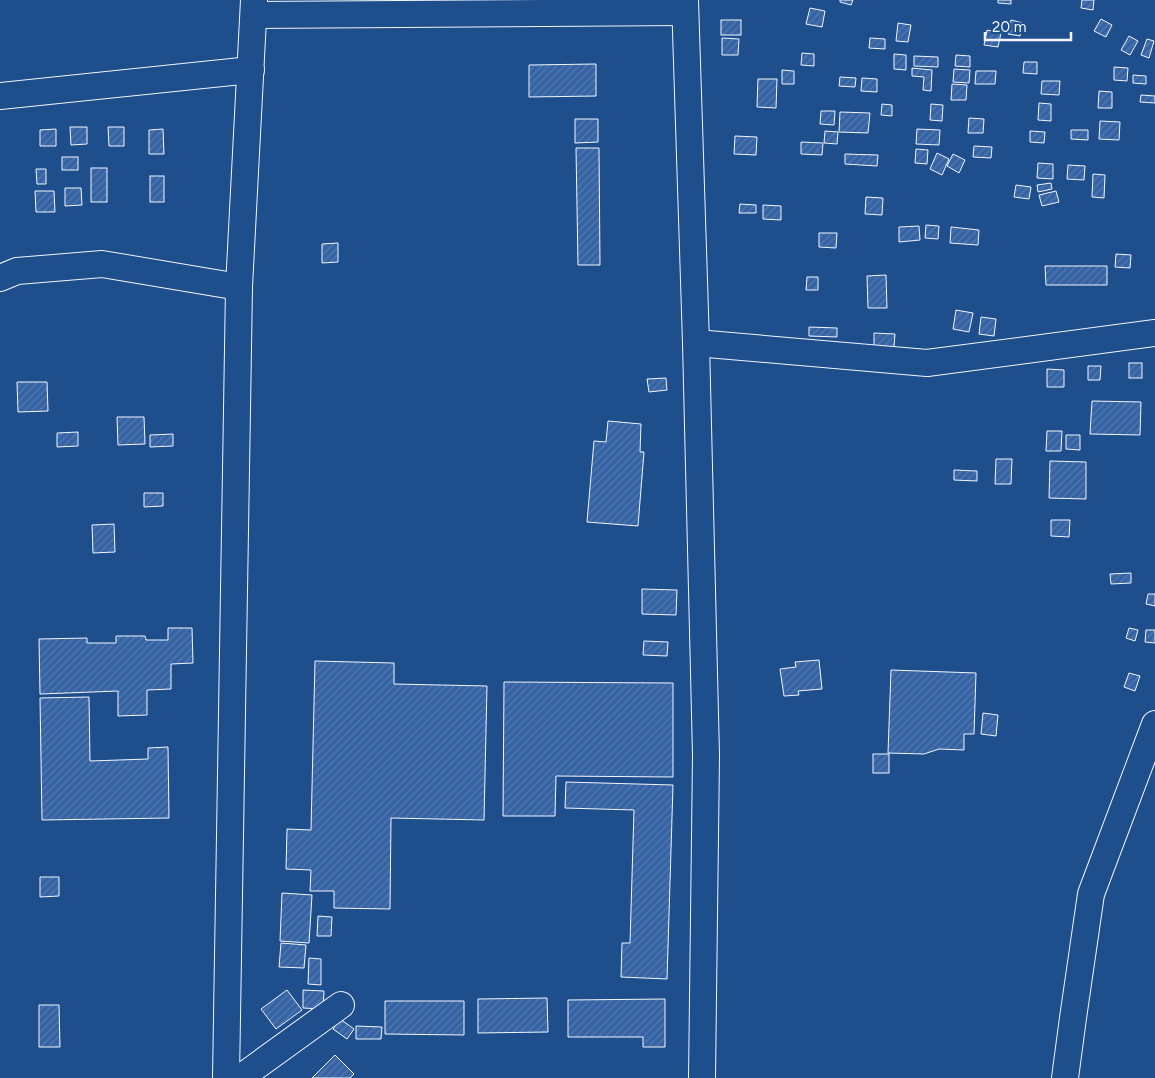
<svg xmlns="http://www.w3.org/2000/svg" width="1155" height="1078" font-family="Figtree,sans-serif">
  <defs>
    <pattern id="building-hatch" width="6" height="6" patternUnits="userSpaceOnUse" patternTransform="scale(1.25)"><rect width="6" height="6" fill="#3563a3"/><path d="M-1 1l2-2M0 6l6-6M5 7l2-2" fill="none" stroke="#537ab1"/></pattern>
  </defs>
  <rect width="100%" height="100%" fill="#1f4e8c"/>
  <g fill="url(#building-hatch)" stroke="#f2f6ff">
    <polygon points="840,0 853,0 851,5 840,2"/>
    <polygon points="998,0 1011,0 1011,4 998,3"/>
    <polygon points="1082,0 1094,0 1093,10 1081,8"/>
    <polygon points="810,8 825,11 822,27 806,24"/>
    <polygon points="1101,19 1112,25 1106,37 1094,31"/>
    <rect x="721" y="20" width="20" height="15"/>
    <polygon points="1011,20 1023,23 1020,36 1008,34"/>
    <polygon points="898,23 911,25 908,42 896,41"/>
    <polygon points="987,30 1001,33 998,47 984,45"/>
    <polygon points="1129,36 1138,41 1130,55 1121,50"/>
    <polygon points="722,38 739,39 738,55 722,55"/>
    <polygon points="870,38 885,39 885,49 869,48"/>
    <polygon points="1147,39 1154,41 1149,58 1141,55"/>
    <polygon points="802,53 814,54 814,66 801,65"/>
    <polygon points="894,54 906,55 906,70 894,69"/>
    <polygon points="956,55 970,56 970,67 955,66"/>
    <polygon points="914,56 938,57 938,67 914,66"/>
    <polygon points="1024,62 1037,62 1037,74 1023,73"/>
    <polygon points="596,64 596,96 529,97 529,65"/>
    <polygon points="1114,67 1128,68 1127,81 1114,80"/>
    <polygon points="912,68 932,70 931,91 923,90 924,77 912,76"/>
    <polygon points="954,69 970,70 969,83 953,82"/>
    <polygon points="782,70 794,71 794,84 782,84"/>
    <polygon points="976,71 996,71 995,84 975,84"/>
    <polygon points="1133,75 1146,76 1146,84 1133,83"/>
    <polygon points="840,77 856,78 855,87 839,86"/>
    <polygon points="862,78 877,79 877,92 861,91"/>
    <polygon points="758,79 777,79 776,108 757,107"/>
    <polygon points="1042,81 1060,81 1059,95 1041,94"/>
    <polygon points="952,84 967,85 966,100 951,100"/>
    <polygon points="1099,91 1112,92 1112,108 1098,108"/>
    <polygon points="1141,95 1155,96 1155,103 1140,102"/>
    <polygon points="1039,103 1051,104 1051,121 1038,120"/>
    <polygon points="882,104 892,105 892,116 881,115"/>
    <polygon points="931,104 943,105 942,121 930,120"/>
    <polygon points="821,111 835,111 834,125 820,124"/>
    <polygon points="840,112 870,113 868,133 839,132"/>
    <polygon points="969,118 984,119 983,133 968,133"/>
    <polygon points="575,119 598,119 598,142 575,143"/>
    <polygon points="1100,121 1120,122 1119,140 1099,139"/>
    <polygon points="70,127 87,127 87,144 71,145"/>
    <polygon points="108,127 124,127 124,146 109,146"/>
    <polygon points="56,129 56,146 40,146 40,130"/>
    <polygon points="163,129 164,154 149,154 149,130"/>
    <polygon points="917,129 940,130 939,145 916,144"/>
    <polygon points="1071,130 1088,130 1088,140 1071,139"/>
    <polygon points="825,131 838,132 837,144 824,143"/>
    <polygon points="1030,131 1045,132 1044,143 1030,142"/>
    <polygon points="735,136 757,137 756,155 734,154"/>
    <polygon points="801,142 823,143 822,155 801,154"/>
    <polygon points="974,146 992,147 991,158 973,157"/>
    <polygon points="576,148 599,148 600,265 578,265"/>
    <polygon points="916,149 928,150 927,164 915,163"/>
    <polygon points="937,153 949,159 942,175 930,169"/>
    <polygon points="845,154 878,155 877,166 845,164"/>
    <polygon points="953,154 965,160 959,173 947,166"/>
    <rect x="62" y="157" width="16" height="13"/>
    <polygon points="1038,163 1053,164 1053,179 1037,178"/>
    <polygon points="1068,165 1085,166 1084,180 1067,179"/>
    <rect x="91" y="168" width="16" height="34"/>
    <polygon points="36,169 46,169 46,184 37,184"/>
    <polygon points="1093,174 1105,175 1104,198 1092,197"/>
    <rect x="150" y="176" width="14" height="26"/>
    <polygon points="1051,183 1052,189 1038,192 1037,185"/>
    <polygon points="1016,185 1031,187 1029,199 1014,197"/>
    <polygon points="65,188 81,188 82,205 65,206"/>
    <polygon points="35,191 54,191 55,212 36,212"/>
    <polygon points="1056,191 1059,202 1042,206 1039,195"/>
    <polygon points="866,197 883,198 882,215 865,214"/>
    <polygon points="740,204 756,205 756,213 739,213"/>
    <polygon points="763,205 781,206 781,220 763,219"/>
    <polygon points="926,225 939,226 938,239 925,238"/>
    <polygon points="919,226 920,240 899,242 899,227"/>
    <polygon points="951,227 979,230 978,245 950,243"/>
    <polygon points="819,233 837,233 836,248 819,247"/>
    <polygon points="338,243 338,262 322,263 322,244"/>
    <polygon points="1116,254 1131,255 1130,268 1115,267"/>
    <polygon points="1045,266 1107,266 1107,285 1046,285"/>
    <polygon points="886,275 887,308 868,308 867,276"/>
    <polygon points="807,277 818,277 818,290 806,290"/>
    <polygon points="956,310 973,313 969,332 953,329"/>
    <polygon points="981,317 996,319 994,336 979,334"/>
    <polygon points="809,327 837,328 837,337 809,336"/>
    <polygon points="874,333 895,334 894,347 874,346"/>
    <rect x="1129" y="363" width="13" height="15"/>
    <polygon points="1088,366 1101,366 1100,380 1088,380"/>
    <polygon points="1047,369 1064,370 1064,387 1047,387"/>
    <polygon points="666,378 667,390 649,392 647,379"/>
    <polygon points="17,382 47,382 48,411 18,412"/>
    <polygon points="1092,401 1141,402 1140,435 1090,434"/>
    <polygon points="117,417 144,417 145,444 118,445"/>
    <polygon points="608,421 641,424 640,452 644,452 638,526 587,522 594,441 606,442"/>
    <polygon points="1047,431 1062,431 1061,451 1046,451"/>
    <polygon points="78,432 78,446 57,447 57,433"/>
    <polygon points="173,434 173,446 150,447 150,435"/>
    <polygon points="1066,435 1080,435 1080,450 1066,449"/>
    <polygon points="996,459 1012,459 1011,484 995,484"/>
    <polygon points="1050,461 1086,462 1086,499 1049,498"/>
    <polygon points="954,470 977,471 977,481 954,480"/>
    <polygon points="144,493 163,493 163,506 144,507"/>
    <polygon points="1051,520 1070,520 1069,537 1051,536"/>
    <polygon points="114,524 115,552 93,553 92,525"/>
    <polygon points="1131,573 1131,583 1111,584 1110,574"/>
    <polygon points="642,589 677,590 676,615 642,614"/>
    <polygon points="1148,594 1155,594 1155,606 1146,604"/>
    <polygon points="168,628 192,628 193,663 171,664 171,689 147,690 147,715 118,716 118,691 40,694 39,639 87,638 87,643 116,643 116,636 145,636 146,640 168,640"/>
    <polygon points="1129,628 1138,630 1135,641 1126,638"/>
    <polygon points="1146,630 1155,630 1155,643 1145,642"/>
    <polygon points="644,641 668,642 667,656 643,655"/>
    <polygon points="819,660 822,689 798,691 799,695 784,696 780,669 796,667 795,662"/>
    <polygon points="315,661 394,663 394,684 487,686 484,820 391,818 390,909 334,908 334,891 310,891 311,870 286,869 287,829 311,830"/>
    <polygon points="891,670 976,673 974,734 964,734 964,750 939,749 924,754 888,753"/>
    <polygon points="1129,673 1140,676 1135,691 1124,687"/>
    <polygon points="504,682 673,683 673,777 556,776 555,816 503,816"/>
    <polygon points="89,697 90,761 148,759 148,748 168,747 169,818 42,820 40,698"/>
    <polygon points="983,713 998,715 996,736 981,734"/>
    <rect x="873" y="754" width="16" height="19"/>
    <polygon points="566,782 673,785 667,979 621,977 622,943 630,943 634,810 565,808"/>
    <polygon points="40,877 59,877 59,896 40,897"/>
    <polygon points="282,893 312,895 309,943 280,941"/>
    <polygon points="318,916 332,917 331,936 317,936"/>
    <polygon points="281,943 306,945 304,968 279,967"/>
    <polygon points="309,958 321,959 321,985 308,984"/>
    <polygon points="287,990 302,1010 276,1029 261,1009"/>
    <polygon points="303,990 324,991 323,1009 303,1008"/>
    <polygon points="547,998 548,1032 478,1033 478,999"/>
    <polygon points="665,999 665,1047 643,1047 643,1037 568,1037 568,1000"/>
    <polygon points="385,1001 464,1001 464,1035 385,1034"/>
    <polygon points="39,1005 59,1005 60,1047 39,1047"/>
    <polygon points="340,1019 354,1029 347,1039 333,1029"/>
    <polygon points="356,1026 382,1027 381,1039 356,1039"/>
    <polygon points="335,1055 354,1074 350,1078 312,1078"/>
  </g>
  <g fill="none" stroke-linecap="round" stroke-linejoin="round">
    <g stroke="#f2f6ff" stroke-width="28">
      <g id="minor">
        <polyline points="685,0 696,343 706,755 702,1078"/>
        <polyline points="254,15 685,12"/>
        <polyline points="0,96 251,70"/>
        <polyline points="0,278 17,271 102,264 239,287"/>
        <polyline points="696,343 927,363 1155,333"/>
        <polyline points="226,1078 239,287 254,0"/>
        <polyline points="240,1078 341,1005"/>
        <polyline points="1065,1078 1073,1018 1091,894 1155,724"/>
      </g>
    </g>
    <use href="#minor" stroke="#1f4e8c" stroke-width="26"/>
  </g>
  <path d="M985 32v8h86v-8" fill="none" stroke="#f2f6ff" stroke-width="2.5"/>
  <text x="992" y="32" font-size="15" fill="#f2f6ff" stroke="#1f4e8c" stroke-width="4" paint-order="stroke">20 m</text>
</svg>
